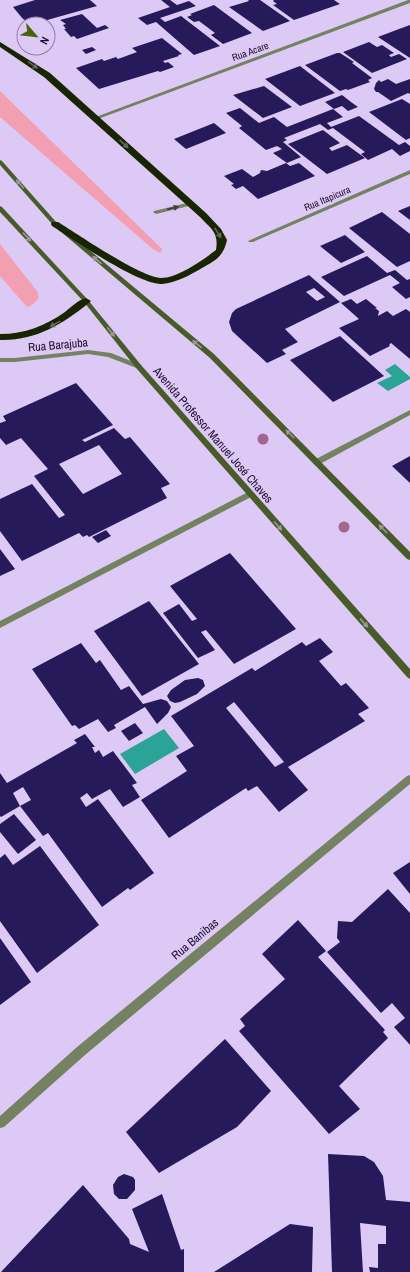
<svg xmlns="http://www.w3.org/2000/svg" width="410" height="1272" font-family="'Archivo Narrow',sans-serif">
  <rect width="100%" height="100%" fill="#ddc9f6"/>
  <g fill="#f29fb1">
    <polygon points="0,91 162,249 161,253 154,250 0,117"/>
    <path d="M 0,244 L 37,291 L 39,297 C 36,302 33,305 27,307 L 0,276 Z"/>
  </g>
  <g fill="#2ba397">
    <polygon points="395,364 410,377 410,379 388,391 377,383 392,376 385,370"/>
    <polygon points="164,729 179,748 135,774 120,754"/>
  </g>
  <g fill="#261a5b" fill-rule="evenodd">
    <polygon points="35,0 90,0 97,6 33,24 23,19 13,7"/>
    <polygon points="161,0 170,0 177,5 189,1 196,6 160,18 165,22 181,16 220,46 194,55 156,22 147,25 138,18 170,7"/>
    <polygon points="248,0 260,0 290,21 263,31 229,7 249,1"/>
    <polygon points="274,0 334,0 340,4 294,20 273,5 277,4 273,1"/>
    <polygon points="214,5 252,33 223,44 211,35 215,33 199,21 194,22 187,17 192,15 190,14"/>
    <polygon points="82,14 97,28 105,25 109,28 77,39 74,36 71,37 64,29 66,29 63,25 66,24 60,20"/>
    <polygon points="410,25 410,58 378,37 399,29"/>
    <polygon points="162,38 182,54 178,55 179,56 163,61 165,63 168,62 174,67 160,72 158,71 99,89 76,68 102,59 104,61 116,57 118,59 137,52 132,48"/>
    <polygon points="369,42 377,47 382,45 394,53 389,55 391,57 399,54 407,59 372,73 343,52"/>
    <polygon points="92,47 96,50 86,54 82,50"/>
    <polygon points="337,53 340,53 354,62 352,63 372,78 368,80 370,82 348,90 346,89 340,91 305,65"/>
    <polygon points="300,66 335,93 300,106 265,79"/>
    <polygon points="388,79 396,84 410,79 410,94 408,93 391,101 378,92 376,92 374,89 376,83 379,80 381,82"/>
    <polygon points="264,86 292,107 263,118 233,95"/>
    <polygon points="342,95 351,102 358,107 348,111 342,106 334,109 325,102"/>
    <polygon points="402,99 410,104 410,138 406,140 369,112"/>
    <polygon points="240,108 259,123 274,117 287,127 333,109 343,117 327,123 331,127 359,116 399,145 405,142 410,146 410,151 400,156 392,149 368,160 361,154 365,152 333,128 328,130 320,124 284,138 287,140 283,142 301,157 287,163 273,153 282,149 277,146 266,150 239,128 242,126 226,113"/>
    <polygon points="214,123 226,133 186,149 174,139"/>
    <polygon points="323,130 340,143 329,148 332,151 347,145 365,158 327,174 288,144"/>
    <polygon points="286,163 290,166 299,163 315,176 258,199 243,186 236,189 231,185 234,184 224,176 242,169 253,177 260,173 261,170 267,171"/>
    <polygon points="410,206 410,220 398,211"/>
    <polygon points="382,212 410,234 410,261 397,267 349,228"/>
    <polygon points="345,235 365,252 341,263 320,246"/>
    <polygon points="367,256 387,273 395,270 407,280 410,279 410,297 406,299 392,287 400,283 390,275 344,296 321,277"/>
    <path d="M 309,275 L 340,302 L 285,329 L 298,342 L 282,350 L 286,354 L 267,363 L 232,331 L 229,322 L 232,313 L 236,309 ZM 314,288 L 325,297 L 317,301 L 306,292 Z"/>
    <polygon points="351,299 357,304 366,299 377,308 375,308 379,311 378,316 387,311 393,316 406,309 410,312 410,359 391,343 389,345 390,346 370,356 339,328 359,319 341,303"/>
    <polygon points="340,336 384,376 333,402 290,360"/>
    <path d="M 76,383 L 113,425 L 82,440 L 85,442 L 114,428 L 125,439 L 130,437 L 170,484 L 161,488 L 167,498 L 89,537 L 87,535 L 83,537 L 79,533 L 22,561 L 0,531 L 0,499 L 32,484 L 59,518 L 65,515 L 34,476 L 48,469 L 21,438 L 6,445 L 0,438 L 0,423 L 6,421 L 3,416 ZM 99,445 L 122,474 L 83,494 L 59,464 Z"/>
    <polygon points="410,456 410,483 392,466"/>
    <polygon points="106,530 111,536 98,543 92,537"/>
    <polygon points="0,549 15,569 0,576"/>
    <polygon points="230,553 296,629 234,664 206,630 201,632 215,650 198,658 163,613 179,604 192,621 197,619 170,586"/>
    <polygon points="149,601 199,664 142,696 94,631"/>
    <path d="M 320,638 L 333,652 L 319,661 L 341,686 L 346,683 L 369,708 L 358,714 L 365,721 L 288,767 L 308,790 L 279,812 L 257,786 L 248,791 L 246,788 L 169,838 L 141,800 L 187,771 L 176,756 L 194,746 L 171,716 L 252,668 L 255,671 L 302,642 L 306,646 ZM 234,702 L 284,762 L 275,767 L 226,708 Z"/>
    <polygon points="81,643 96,663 100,660 121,690 129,686 143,704 161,699 167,701 171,707 168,713 157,724 145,707 114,725 116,728 108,732 98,719 79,729 75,725 72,726 32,669"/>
    <polygon points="198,678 203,680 205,686 197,694 180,702 175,703 170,701 167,696 171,690 185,680"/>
    <polygon points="135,723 143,733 129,741 121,731"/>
    <polygon points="85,734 95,747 92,747 95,753 99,750 103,757 113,751 137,783 132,785 140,797 123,807 110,789 92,799 87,793 80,798 86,807 98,799 154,873 130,890 128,888 102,907 48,833 43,836 20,806 31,800 23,787 13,793 20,806 1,817 0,816 0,773 7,783 77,743 74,740"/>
    <polygon points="14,814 36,840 18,854 0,832 0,824"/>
    <polygon points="40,846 99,925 37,973 0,921 0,858 5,854 13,865"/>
    <polygon points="410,862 410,894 393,873"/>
    <polygon points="388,889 410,913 410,1045 394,1027 405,1018 392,1003 381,1013 327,952 340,942 337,938 338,921 352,922"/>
    <polygon points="298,920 326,951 318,957 385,1030 383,1032 388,1038 339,1086 360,1109 329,1134 239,1031 245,1026 240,1019 285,979 262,954"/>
    <polygon points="0,938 31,982 0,1005"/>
    <polygon points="225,1039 271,1091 237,1127 159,1173 126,1132"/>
    <polygon points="328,1154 364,1156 374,1162 383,1176 386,1200 410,1202 410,1272 370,1272 369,1267 378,1268 378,1244 386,1244 386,1226 360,1223 363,1272 332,1272"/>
    <polygon points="124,1174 133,1177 135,1180 135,1190 127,1199 119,1199 114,1194 113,1185 118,1177"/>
    <polygon points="83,1185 129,1239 130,1244 149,1252 132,1209 162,1194 181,1250 184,1249 184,1272 1,1272"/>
    <polygon points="290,1224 313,1227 312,1272 214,1272"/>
  </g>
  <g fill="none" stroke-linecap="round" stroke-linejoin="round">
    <polygon fill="#758262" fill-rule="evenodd" points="191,202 193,203 193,205 156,214 153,212 154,211"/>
    <g fill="#758262" fill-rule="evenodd">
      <polygon points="408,0 410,0 410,3 98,119 93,118"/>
      <polygon points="410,170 410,174 253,242 249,242 248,241"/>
      <polygon points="88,350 111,353 141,365 142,367 139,369 108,357 88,354 15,362 0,362 0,358 15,358"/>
      <polygon points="410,410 410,415 320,464 314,464 313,462 314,460"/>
      <polygon points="250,491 253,492 254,494 253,496 0,628 0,621"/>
      <polygon points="410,775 410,784 85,1055 4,1127 0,1128 0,1116 77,1047 407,776"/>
    </g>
    <g fill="#4a5b2a" fill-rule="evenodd">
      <polygon points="0,160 2,161 57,223 214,354 410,552 410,560 407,559 210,358 53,225 0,165"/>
      <polygon points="0,206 2,207 88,300 141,365 410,669 410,679 407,677 137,369 84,302 0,212"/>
    </g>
    <g fill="#192500" fill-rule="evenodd">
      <path d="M 0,42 L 50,73 L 206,213 L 221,229 L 227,240 C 223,257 216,260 202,268 C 190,275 176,283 162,284 C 139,285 74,240 52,226 L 51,224 L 52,222 L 58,222 C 79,235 140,277 161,278 C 178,278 203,260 216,250 C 219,232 211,229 200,217 L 44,77 L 0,47 Z"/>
      <path d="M 86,298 L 91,301 L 89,303 C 62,324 36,341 0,340 L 0,334 C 25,334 45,326 65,312 C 71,307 78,300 86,298 Z"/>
    </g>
  </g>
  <g fill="#a4658e">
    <circle cx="263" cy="439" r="5.5"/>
    <circle cx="344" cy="527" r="5.5"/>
  </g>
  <defs><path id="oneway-solid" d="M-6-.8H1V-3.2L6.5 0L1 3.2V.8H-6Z"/></defs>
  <g fill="#676762">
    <use href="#oneway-solid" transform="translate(33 65) rotate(35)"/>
    <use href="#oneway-solid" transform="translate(124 144) rotate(43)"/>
    <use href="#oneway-solid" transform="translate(218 233) rotate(58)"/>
    <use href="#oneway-solid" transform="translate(55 324) rotate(151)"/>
  </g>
  <g fill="#9b989a">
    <use href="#oneway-solid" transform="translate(20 184) rotate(-131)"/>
    <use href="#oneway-solid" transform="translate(27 237) rotate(47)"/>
    <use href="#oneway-solid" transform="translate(97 260) rotate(-140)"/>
    <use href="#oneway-solid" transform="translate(111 332) rotate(51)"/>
    <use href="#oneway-solid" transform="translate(197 344) rotate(-141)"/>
    <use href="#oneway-solid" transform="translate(290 434) rotate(-135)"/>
    <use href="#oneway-solid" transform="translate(278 526) rotate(48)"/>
    <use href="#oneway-solid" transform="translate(383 529) rotate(-134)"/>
    <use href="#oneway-solid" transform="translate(364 623) rotate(48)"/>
  </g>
  <use fill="#403d41" href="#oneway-solid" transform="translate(173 208) rotate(-13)"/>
  <g text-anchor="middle" stroke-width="4" stroke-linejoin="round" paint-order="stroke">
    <g font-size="10" fill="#1d0f2b" stroke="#ddc9f6">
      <text transform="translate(250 51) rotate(-20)" y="4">Rua Acare</text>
      <text transform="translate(327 198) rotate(-23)" y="4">Rua Itapicura</text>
    </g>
    <g font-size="12" fill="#1d0f2b" stroke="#ddc9f6">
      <text transform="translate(58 345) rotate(-5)" y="4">Rua Barajuba</text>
      <text transform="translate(213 435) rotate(49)" y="4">Avenida Professor Manuel José Chaves</text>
      <text transform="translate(195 939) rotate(-40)" y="4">Rua Banibas</text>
    </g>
  </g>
  <g transform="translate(36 36) rotate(118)"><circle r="19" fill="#ddc9f6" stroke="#907fa5"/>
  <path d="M0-3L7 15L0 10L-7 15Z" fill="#4a610e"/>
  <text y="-6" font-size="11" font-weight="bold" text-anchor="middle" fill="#1d0f2b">N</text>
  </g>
</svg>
